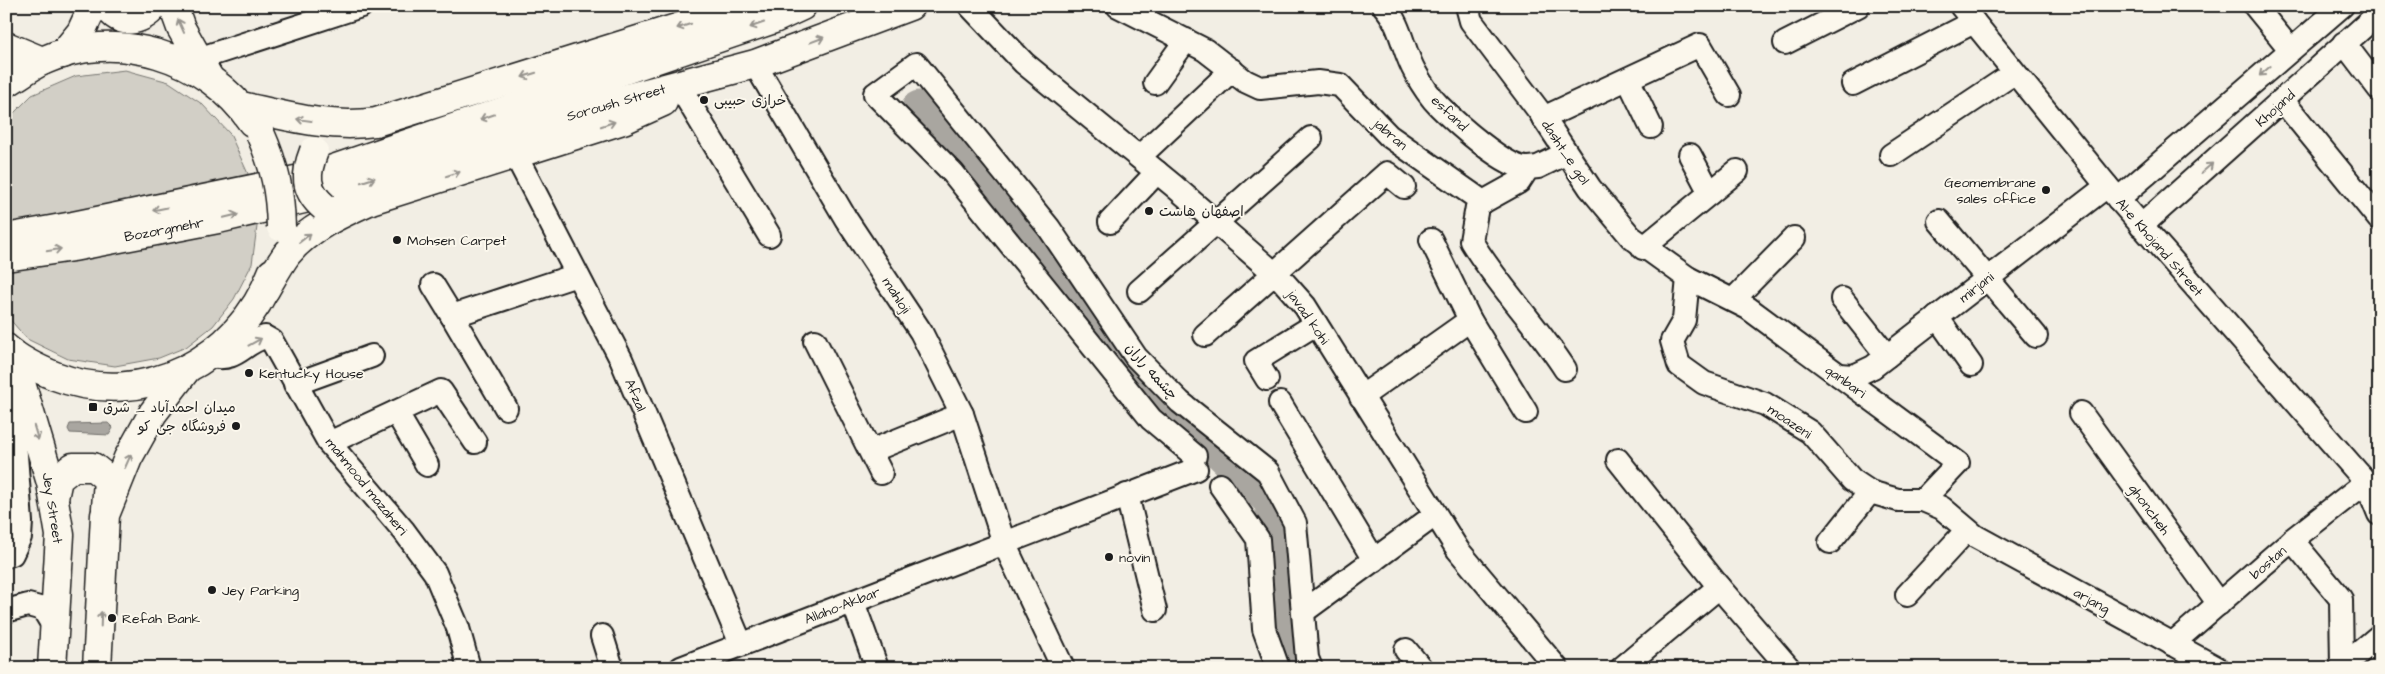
<svg xmlns="http://www.w3.org/2000/svg" width="2385" height="674" font-family="'Architects Daughter','Playpen Sans Arabic',sans-serif">
  <rect width="100%" height="100%" fill="#f2eee4"/>
  <filter id="ink" filterUnits="userSpaceOnUse"><feTurbulence type="fractalNoise" baseFrequency=".02" numOctaves="2"/><feDisplacementMap in="SourceGraphic" scale="10" xChannelSelector="R" yChannelSelector="G"/><feConvolveMatrix kernelMatrix="1 2 1 2 8 2 1 2 1" color-interpolation-filters="sRGB"/></filter>
  <g filter="url(#ink)">
    <g fill="#d2cfc6" stroke="#777671">
      <polygon points="125,70 169,82 202,104 230,134 249,176 6,226 6,121 32,95 76,76"/>
      <polygon points="258,219 252,264 234,299 213,326 186,347 159,358 115,366 68,359 27,339 6,315 6,265"/>
    </g>
    <polygon fill="#a9a6a0" stroke="#716f6b" points="108,423 113,428 109,435 70,433 68,429 70,424"/>
    <g fill="none" stroke-linecap="round" stroke-linejoin="round">
      <path stroke="#a9a6a0" stroke-width="35" d="M 919,108 L 1012,214 L 1074,299 L 1124,363 L 1177,418 L 1219,451 L 1272,502 C 1274,521 1276,541 1276,560 C 1277,601 1273,629 1289,668"/>
      <g stroke="#1c1c1c" stroke-width="26">
        <g id="minor">
          <polyline points="970,6 1024,63 1174,186 1281,279 1305,306 1458,550 1557,668"/>
          <path d="M 1118,6 L 1205,50 L 1245,81 L 1260,88 L 1318,82 L 1340,85 L 1389,136 L 1483,202 L 1477,207 L 1471,241 C 1499,287 1536,324 1565,369"/>
          <path d="M 1384,6 C 1401,24 1403,51 1415,72 C 1421,83 1430,97 1439,106 C 1455,122 1506,169 1528,168"/>
          <polyline points="1467,6 1471,21 1539,111 1590,188 1631,237 1688,278 1748,308 1958,463 1923,500"/>
          <polyline points="1961,6 2107,186 2366,482 2379,493"/>
          <polyline points="2255,6 2290,49"/>
          <polyline points="1785,43 1858,6"/>
          <polyline points="2344,43 2379,89"/>
          <polyline points="198,59 361,6"/>
          <polyline points="755,64 846,219 921,332 962,414 1004,543 1063,668"/>
          <polyline points="1628,79 1651,127"/>
          <polyline points="1155,83 1186,40"/>
          <polyline points="1853,84 1974,22"/>
          <polyline points="684,94 769,235"/>
          <polyline points="2283,101 2379,219"/>
          <polyline points="1543,118 1700,45 1729,95"/>
          <polyline points="515,154 621,359 741,644"/>
          <polyline points="1690,155 1710,193"/>
          <polyline points="1891,155 2014,73"/>
          <polyline points="1139,157 1232,70"/>
          <polyline points="2118,199 2342,6"/>
          <polyline points="1483,202 1519,182 1528,168 1538,167 1565,154"/>
          <polyline points="1939,221 2036,336"/>
          <polyline points="1110,222 1157,172"/>
          <polyline points="2141,226 2379,13"/>
          <polyline points="1431,240 1470,320 1526,412"/>
          <polyline points="1643,248 1737,171"/>
          <polyline points="1688,278 1684,320 1672,341 1679,365 1704,383 1765,404 1810,432 1852,480 1870,492 1898,500 1923,500 1942,508 1975,536 2217,668"/>
          <polyline points="433,285 452,316"/>
          <polyline points="1139,291 1311,138"/>
          <polyline points="1842,299 1887,356"/>
          <polyline points="1733,300 1794,238"/>
          <polyline points="1937,317 1971,365"/>
          <polyline points="1205,335 1387,173 1404,187"/>
          <polyline points="815,341 881,473"/>
          <path d="M 211,356 C 238,362 242,343 265,337 L 272,341 L 329,443 L 404,531 L 435,573 L 458,628 L 469,668"/>
          <polyline points="1839,375 1854,376 1873,367 2107,186"/>
          <polyline points="1267,379 1256,361 1316,324"/>
          <polyline points="295,384 372,356"/>
          <polyline points="1361,397 1470,320"/>
          <polyline points="1280,403 1374,560"/>
          <polyline points="506,408 452,316 577,275"/>
          <polyline points="396,412 427,465"/>
          <polyline points="2081,413 2219,604"/>
          <polyline points="329,443 441,391 475,442"/>
          <polyline points="871,451 962,414"/>
          <polyline points="1195,456 1151,419 953,173 875,94 916,64 1049,228 1136,357 1180,402 1268,472 1295,523 1307,658 1311,668"/>
          <polyline points="1618,460 1719,587 1789,668"/>
          <polyline points="2366,482 2379,514"/>
          <polyline points="1220,485 1258,539 1264,629 1278,668"/>
          <polyline points="1127,495 1155,610"/>
          <polyline points="2292,540 2341,599 2342,667"/>
          <polyline points="1830,542 1870,492"/>
          <polyline points="6,556 12,554 20,537 21,522 14,428 24,394"/>
          <polyline points="1907,595 1967,530"/>
          <polyline points="853,602 877,668"/>
          <polyline points="6,611 28,605 43,609 54,627"/>
          <polyline points="1303,612 1435,515"/>
          <polyline points="602,636 612,668"/>
          <polyline points="2172,644 2292,540 2366,482"/>
          <polyline points="1406,650 1421,668"/>
          <polyline points="681,668 1196,469"/>
          <polyline points="1622,668 1719,587"/>
          <polyline points="2341,668 2379,636"/>
        </g>
      </g>
      <g stroke="#1c1c1c" stroke-width="31">
        <g id="major">
          <path d="M 108,6 C 118,26 142,22 154,6"/>
          <polyline points="173,6 181,28 208,76"/>
          <polyline points="6,46 42,61"/>
          <polyline points="63,54 81,32 93,6"/>
          <path d="M 6,83 C 18,76 30,67 42,61 C 116,27 207,56 252,122"/>
          <path d="M 241,106 C 286,116 330,129 376,122 L 747,6"/>
          <polyline points="6,238 73,226 310,177 774,19 802,6"/>
          <polyline points="6,257 73,247 218,219 321,195 616,101 755,64 910,6"/>
          <path d="M 265,290 C 272,278 279,265 287,254 C 308,228 342,213 371,200 L 623,120 L 663,102"/>
          <path d="M 6,348 C 20,361 38,369 55,376 C 143,410 239,360 272,273"/>
          <polyline points="12,353 51,483 60,535 52,668"/>
          <polyline points="54,498 58,479 73,467 93,467 108,479 106,508"/>
          <polyline points="97,668 105,515 128,458 153,413 186,370"/>
        </g>
      </g>
      <use href="#minor" stroke="#fbf7ec" stroke-width="22"/>
      <use href="#major" stroke="#fbf7ec" stroke-width="28"/>
      <g stroke="#1c1c1c" stroke-width="31" stroke-linecap="butt">
        <g id="major-bridge">
          <path d="M 260,133 C 275,167 280,191 281,227"/>
          <path d="M 314,151 C 305,174 304,190 324,207"/>
        </g>
      </g>
      <use href="#major-bridge" stroke="#fbf7ec" stroke-width="28"/>
    </g>
    <defs><path id="oneway-shaft" d="M-6 0H5M1.5-3L5.5 0L1.5 3" fill="none" stroke-width="1.6" stroke-linecap="round" stroke-linejoin="round" transform="scale(1.25)"/></defs>
    <g stroke="#97948e">
      <use href="#oneway-shaft" transform="translate(757 25) rotate(161)"/>
      <use href="#oneway-shaft" transform="translate(181 26) rotate(-114)"/>
      <use href="#oneway-shaft" transform="translate(684 26) rotate(162)"/>
      <use href="#oneway-shaft" transform="translate(817 40) rotate(-21)"/>
      <use href="#oneway-shaft" transform="translate(2265 71) rotate(139)"/>
      <use href="#oneway-shaft" transform="translate(529 75) rotate(163)"/>
      <use href="#oneway-shaft" transform="translate(487 117) rotate(161)"/>
      <use href="#oneway-shaft" transform="translate(304 120) rotate(-172)"/>
      <use href="#oneway-shaft" transform="translate(608 124) rotate(-18)"/>
      <use href="#oneway-shaft" transform="translate(2207 168) rotate(-41)"/>
      <use href="#oneway-shaft" transform="translate(453 174) rotate(-18)"/>
      <use href="#oneway-shaft" transform="translate(368 180) rotate(-18)"/>
      <use href="#oneway-shaft" transform="translate(160 209) rotate(169)"/>
      <use href="#oneway-shaft" transform="translate(231 216) rotate(-13)"/>
      <use href="#oneway-shaft" transform="translate(305 238) rotate(-38)"/>
      <use href="#oneway-shaft" transform="translate(54 250) rotate(-9)"/>
      <use href="#oneway-shaft" transform="translate(255 342) rotate(-29)"/>
      <use href="#oneway-shaft" transform="translate(36 433) rotate(73)"/>
      <use href="#oneway-shaft" transform="translate(128 461) rotate(-66)"/>
      <use href="#oneway-shaft" transform="translate(101 619) rotate(-88)"/>
    </g>
  </g>
  <g fill="#1c1c1c" stroke="#fbf7ec" stroke-width="2">
    <circle cx="704" cy="100" r="5"/>
    <circle cx="2046" cy="190" r="5"/>
    <circle cx="1149" cy="211" r="5"/>
    <circle cx="397" cy="240" r="5"/>
    <circle cx="249" cy="373" r="5"/>
    <rect x="88" y="402" width="10" height="10" rx="2.5"/>
    <circle cx="236" cy="426" r="5"/>
    <circle cx="1109" cy="557" r="5"/>
    <circle cx="212" cy="590" r="5"/>
    <circle cx="112" cy="618" r="5"/>
  </g>
  <g text-anchor="middle" stroke-width="4" stroke-linejoin="round" paint-order="stroke">
    <g font-size="14" fill="#1c1c1c" stroke="#fbf7ec" text-anchor="start">
      <text x="714" y="105">خرازی حبیبی</text>
      <text x="2036" y="187" text-anchor="end">Geomembrane<tspan x="2036" dy="16">sales office</tspan></text>
      <text x="1159" y="216">اصفهان هاست</text>
      <text x="407" y="245">Mohsen Carpet</text>
      <text x="259" y="378">Kentucky House</text>
      <text x="103" y="412">میدان احمدآباد _ شرق</text>
      <text x="226" y="431" text-anchor="end">فروشگاه جی کو</text>
      <text x="1119" y="562">novin</text>
      <text x="222" y="595">Jey Parking</text>
      <text x="122" y="623">Refah Bank</text>
    </g>
    <g font-size="14" fill="#1c1c1c" stroke="#fbf7ec">
      <text transform="translate(616 102) rotate(-16)" y="5">Soroush Street</text>
      <text transform="translate(2275 108) rotate(-42)" y="5">Khojand</text>
      <text transform="translate(1450 113) rotate(44)" y="5">esfand</text>
      <text transform="translate(1391 134) rotate(41)" y="5">jabran</text>
      <text transform="translate(1566 152) rotate(56)" y="5">dasht_e gol</text>
      <text transform="translate(164 229) rotate(-11)" y="5">Bozorgmehr</text>
      <text transform="translate(2160 247) rotate(49)" y="5">Al-e Khojand Street</text>
      <text transform="translate(1976 287) rotate(-38)" y="5">mirjani</text>
      <text transform="translate(897 295) rotate(57)" y="5">mahloji</text>
      <text transform="translate(1309 317) rotate(55)" y="5">javad kohi</text>
      <text transform="translate(1152 371) rotate(48)" y="5">چشمه راران</text>
      <text transform="translate(1846 381) rotate(36)" y="5">qanbari</text>
      <text transform="translate(636 395) rotate(67)" y="5">Afzal</text>
      <text transform="translate(1790 421) rotate(34)" y="5">moazeni</text>
      <text transform="translate(367 486) rotate(51)" y="5">mahmood mazaheri</text>
      <text transform="translate(53 508) rotate(81)" y="5">Jey Street</text>
      <text transform="translate(2150 509) rotate(54)" y="5">ghoncheh</text>
      <text transform="translate(2268 562) rotate(-41)" y="5">bostan</text>
      <text transform="translate(2092 600) rotate(29)" y="5">arjang</text>
      <text transform="translate(842 605) rotate(-21)" y="5">Allaho-Akbar</text>
    </g>
  </g>
  <rect width="2385" height="674" fill="none" stroke="#fbf7ec" stroke-width="25"/>
  <rect x="12" y="12" width="2360" height="649" fill="none" stroke="#1c1c1c" stroke-width="2" filter="url(#ink)"/>
</svg>
